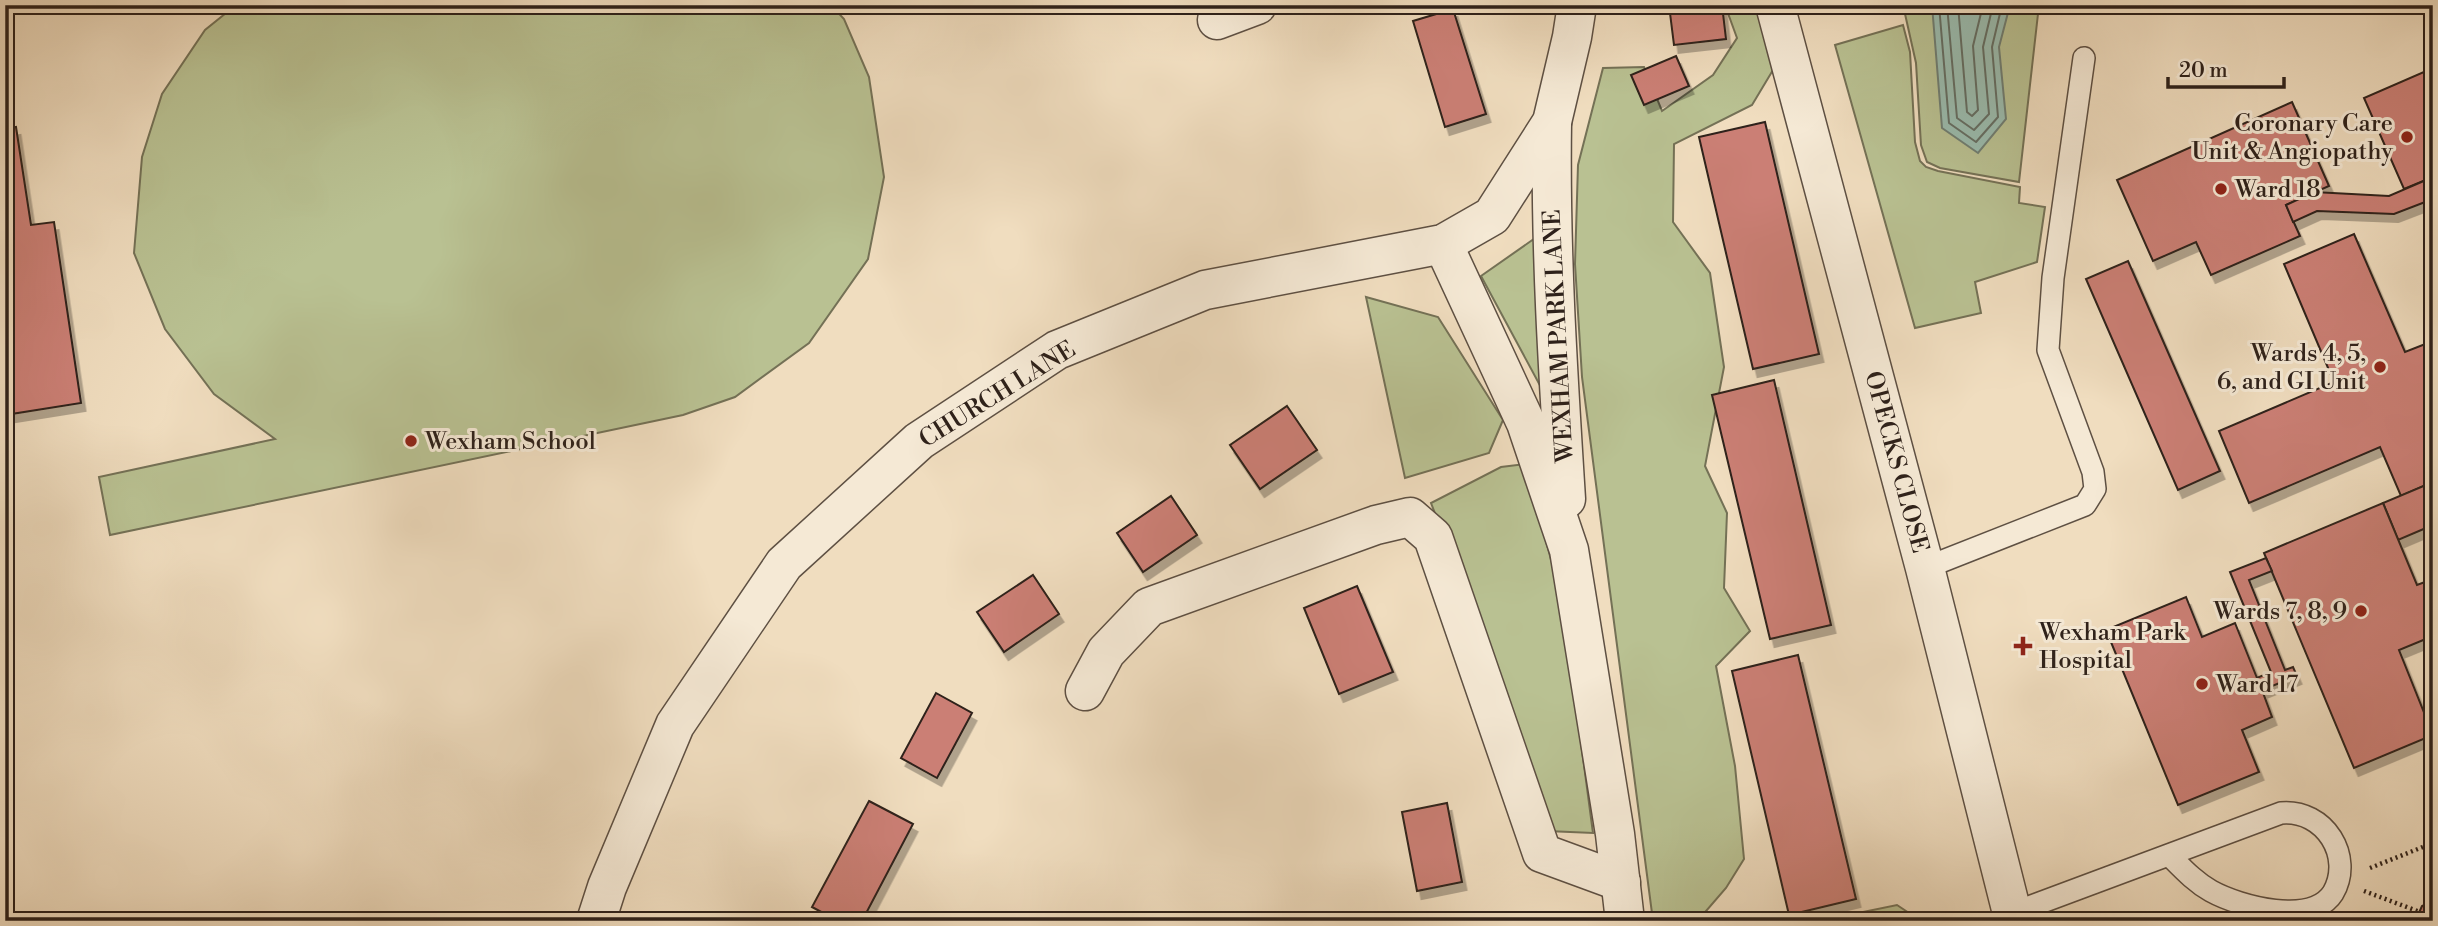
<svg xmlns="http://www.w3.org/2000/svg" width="2438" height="926" font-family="'Libre Bodoni',serif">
  <defs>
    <filter id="shadow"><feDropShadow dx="4.5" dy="8" stdDeviation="0" flood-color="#0004"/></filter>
  </defs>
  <rect width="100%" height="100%" fill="#f0ddbf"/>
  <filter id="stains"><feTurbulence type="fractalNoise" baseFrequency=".00286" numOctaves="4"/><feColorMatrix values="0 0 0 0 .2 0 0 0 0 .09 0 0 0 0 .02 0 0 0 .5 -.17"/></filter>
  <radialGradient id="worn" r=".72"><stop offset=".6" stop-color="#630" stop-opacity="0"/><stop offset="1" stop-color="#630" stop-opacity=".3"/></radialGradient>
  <g fill="#b9c192" stroke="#747156" stroke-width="2">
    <polygon points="236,5 831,5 844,19 869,77 884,177 868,259 809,343 735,397 683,415 110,535 99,477 275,439 214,394 165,329 134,253 142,157 162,94 205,30"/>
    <polygon points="1725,5 1763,5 1779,60 1752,105 1674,144 1673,222 1710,273 1724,367 1705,466 1727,513 1724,588 1750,631 1716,666 1735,766 1744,859 1726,888 1700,918 1703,921 1653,921 1582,377 1575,264 1578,165 1603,68 1644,67 1662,111 1713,75 1737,38"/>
    <polygon points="1903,5 2039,5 2019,182 1940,168 1927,162 1921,145 1916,63"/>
    <polygon points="1903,25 1910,52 1915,142 1920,161 1926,167 1938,171 2020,187 2019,203 2045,207 2037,262 1975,282 1981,313 1915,328 1835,45"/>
    <polygon points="1541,234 1543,391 1481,276"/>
    <polygon points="1366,297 1438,317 1503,420 1489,453 1405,478"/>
    <polygon points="1525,464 1562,600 1593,833 1547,831 1534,772 1431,503 1501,467"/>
    <polygon points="1897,905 1921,921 1819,921"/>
  </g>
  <polygon fill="#9abcaf" stroke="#6f7e73" stroke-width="2" points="1932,5 2010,5 1999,47 2006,119 1978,153 1942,128"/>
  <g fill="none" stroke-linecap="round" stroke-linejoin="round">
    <g stroke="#646e64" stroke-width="2">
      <polyline points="1939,5 1949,123 1976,142 1998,117 1992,47 2002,5"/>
      <polyline points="1947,5 1957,118 1974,130 1989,114 1983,47 1993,5"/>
      <polyline points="1958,5 1967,112 1972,116 1978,110 1973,46 1983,5"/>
    </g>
  </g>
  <g fill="#cb7f74" stroke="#2e211a" stroke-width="2" filter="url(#shadow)">
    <polygon points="1669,5 1722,5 1726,39 1674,45"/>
    <polygon points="1453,9 1486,114 1445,127 1413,21"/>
    <polygon points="1676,56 1689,86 1644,105 1631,75"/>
    <polygon points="2433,68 2433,177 2404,189 2364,98"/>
    <polygon points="2292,102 2329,186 2286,205 2300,236 2211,275 2196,242 2153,261 2117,180"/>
    <polygon points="1765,122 1819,354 1753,369 1699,137"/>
    <polygon points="16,127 31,225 54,222 81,403 5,415 5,129"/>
    <polygon points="2433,177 2433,199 2394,214 2317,211 2293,222 2286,205 2314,192 2389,196"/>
    <polygon points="2354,234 2405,352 2433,341 2433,482 2401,496 2380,447 2249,503 2219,431 2334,382 2284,264"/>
    <polygon points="2128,261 2220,471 2178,490 2086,279"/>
    <polygon points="1774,380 1831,625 1770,639 1712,395"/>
    <polygon points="1287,406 1317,450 1260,489 1230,445"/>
    <polygon points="2433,482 2433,525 2398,540 2383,503"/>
    <polygon points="1171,496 1197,535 1143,572 1117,533"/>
    <polygon points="2383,503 2417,585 2433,579 2433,636 2399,650 2433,735 2354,768 2264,553"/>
    <polygon points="2266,558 2272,571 2249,580 2285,670 2293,667 2297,676 2262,690 2272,717 2242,730 2259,772 2178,805 2106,630 2186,597 2202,637 2235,623 2257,678 2271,672 2230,572"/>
    <polygon points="1033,575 1059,614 1004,652 977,612"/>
    <polygon points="1357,586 1393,672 1339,694 1304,608"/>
    <polygon points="1798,655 1856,899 1789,915 1732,671"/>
    <polygon points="936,693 972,713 937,778 901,758"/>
    <polygon points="869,801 913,824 862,921 838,921 812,907"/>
    <polygon points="1447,803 1462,882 1417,891 1402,812"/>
    <polygon points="2433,901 2433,921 2419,921 2417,917 2422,906"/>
  </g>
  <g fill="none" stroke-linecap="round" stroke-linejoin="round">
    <g stroke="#5e5043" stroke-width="24">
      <g id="service">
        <polyline points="1925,568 2085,505 2095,489 2093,472 2048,350 2053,278 2084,58"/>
        <path d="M 2013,913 L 2281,813 C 2325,809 2354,857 2333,893 C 2312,926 2240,907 2211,891 C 2195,882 2183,869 2170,856"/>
      </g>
    </g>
    <g stroke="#5e5043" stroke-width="41">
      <g id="minor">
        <polyline points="1775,5 1925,568 2014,921"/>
        <polyline points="1217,20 1257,5"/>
        <path d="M 1552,122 C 1550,248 1558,373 1566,499"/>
        <polyline points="1443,244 1526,423 1569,550 1615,834 1625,921"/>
        <polyline points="1085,691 1106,652 1149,607 1376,525 1410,517 1433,537 1542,853 1621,882"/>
        <polyline points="596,921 607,887 675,725 784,564 919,441 1057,350 1205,290 1443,244 1492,216 1552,122 1572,37 1577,5"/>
      </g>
    </g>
    <g stroke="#2e211a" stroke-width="4.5" stroke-dasharray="2 3.5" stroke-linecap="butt">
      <polyline points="2370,868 2433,843"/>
      <polyline points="2364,891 2420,912"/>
    </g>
    <use href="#service" stroke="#f5e9d5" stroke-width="21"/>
    <use href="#minor" stroke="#f5e9d5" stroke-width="38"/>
  </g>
  <g fill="#8f2418" stroke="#f5e9d5" stroke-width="2.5">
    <circle cx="2407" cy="137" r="7"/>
    <circle cx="2221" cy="189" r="7"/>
    <circle cx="2380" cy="367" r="7"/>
    <circle cx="411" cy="441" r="7"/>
    <circle cx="2361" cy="611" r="7"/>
    <path d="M2019.5 635.5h7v7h7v7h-7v7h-7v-7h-7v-7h7z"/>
    <circle cx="2202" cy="684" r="7"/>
  </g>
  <g text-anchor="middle" stroke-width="6" stroke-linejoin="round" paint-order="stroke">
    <g font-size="24" fill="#2e211a" stroke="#f5e9d5" text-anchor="start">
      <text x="2393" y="131" text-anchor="end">Coronary Care<tspan x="2393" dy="28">Unit &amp; Angiopathy</tspan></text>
      <text x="2235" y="197">Ward 18</text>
      <text x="2366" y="361" text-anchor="end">Wards 4, 5,<tspan x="2366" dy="28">6, and GI Unit</tspan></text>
      <text x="425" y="449">Wexham School</text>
      <text x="2347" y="619" text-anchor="end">Wards 7, 8, 9</text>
      <text x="2039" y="640">Wexham Park<tspan x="2039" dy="28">Hospital</tspan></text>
      <text x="2216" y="692">Ward 17</text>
    </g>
    <g font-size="24" fill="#2e211a" stroke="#f5e9d5">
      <text transform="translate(1558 336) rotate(-93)" y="8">WEXHAM PARK LANE</text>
      <text transform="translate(997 394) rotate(-32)" y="8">CHURCH LANE</text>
      <text transform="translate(1897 462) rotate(75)" y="8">OPECKS CLOSE</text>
    </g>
  </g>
  <rect width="2438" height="926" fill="none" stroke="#f0ddbf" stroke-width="28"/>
  <rect x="7" y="7" width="2424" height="912" fill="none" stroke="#2e211a" stroke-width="3.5"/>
  <rect x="14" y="14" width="2410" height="898" fill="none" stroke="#2e211a" stroke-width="2"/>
  <path d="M2168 77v10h116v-10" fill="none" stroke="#2e211a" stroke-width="3.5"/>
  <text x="2179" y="77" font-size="21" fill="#2e211a" stroke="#f5e9d5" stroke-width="5" paint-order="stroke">20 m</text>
  <rect width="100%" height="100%" filter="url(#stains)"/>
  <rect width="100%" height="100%" fill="url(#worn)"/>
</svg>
